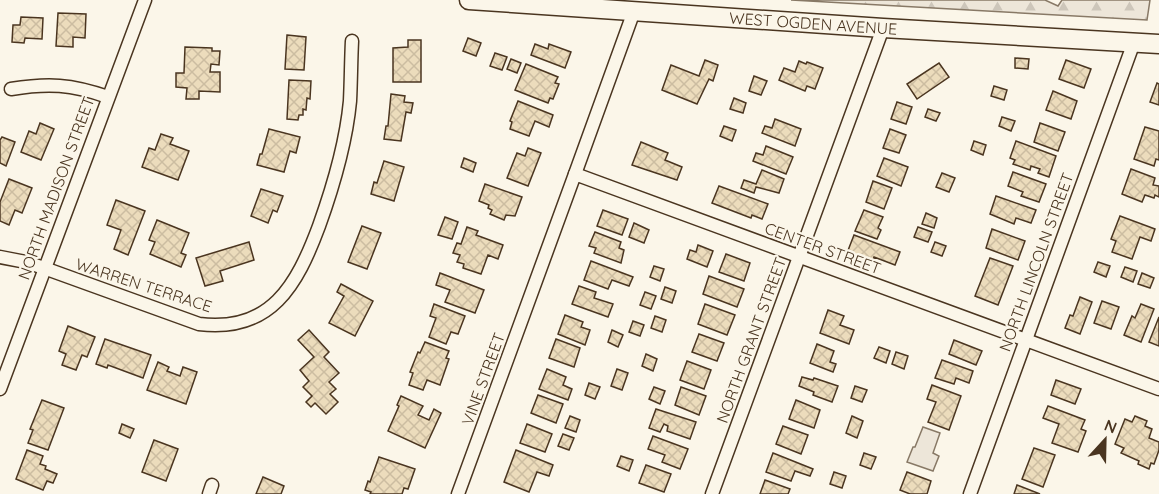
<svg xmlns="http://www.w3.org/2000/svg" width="1159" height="494" font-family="Quicksand,sans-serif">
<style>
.green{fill:#ede6d9;stroke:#887966;stroke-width:1.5}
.forest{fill:url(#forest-firs);stroke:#887966;stroke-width:1.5}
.building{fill:url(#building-cross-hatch);stroke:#4a3520;stroke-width:1.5}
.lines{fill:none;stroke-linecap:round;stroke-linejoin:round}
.minor-casing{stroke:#4a3520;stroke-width:15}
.primary-casing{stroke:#4a3520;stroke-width:21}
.minor{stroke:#fbf6e9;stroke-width:12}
.primary{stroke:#fbf6e9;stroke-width:18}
.labels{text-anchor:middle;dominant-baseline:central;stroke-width:4.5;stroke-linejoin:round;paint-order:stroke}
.street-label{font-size:16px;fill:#4a3520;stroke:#fbf6e9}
</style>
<defs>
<pattern id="forest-firs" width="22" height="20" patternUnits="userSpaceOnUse" patternTransform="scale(1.5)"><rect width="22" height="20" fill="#ede6d9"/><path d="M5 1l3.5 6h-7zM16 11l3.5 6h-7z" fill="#cdc6ba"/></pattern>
<pattern id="building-cross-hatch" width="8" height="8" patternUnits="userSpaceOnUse" patternTransform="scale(1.5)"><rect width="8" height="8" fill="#ecdcbc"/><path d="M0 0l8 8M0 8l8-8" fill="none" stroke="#ccbda1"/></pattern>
</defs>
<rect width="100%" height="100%" fill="#fbf6e9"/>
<polygon class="green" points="923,427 940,433 933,453 939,456 933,471 907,462 913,447 915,447"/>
<polygon class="forest" points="791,0 1045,0 1058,6 1062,0 1150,0 1147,20"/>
<g class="building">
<polygon points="58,13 86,14 85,38 73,37 73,47 56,46"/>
<polygon points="21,17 43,18 42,39 25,38 24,43 12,42 13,25 20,25"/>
<polygon points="287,35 306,37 304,70 285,69"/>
<polygon points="468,38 481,43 476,56 463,51"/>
<polygon points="408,40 421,40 421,82 393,82 393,48 408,47"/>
<polygon points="535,44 548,49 549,44 571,52 565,68 531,55"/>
<polygon points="185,47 212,48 212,51 220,51 219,65 211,64 210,72 220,72 220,92 199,91 199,99 186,99 187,88 176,87 176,73 184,73"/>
<polygon points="495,53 507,57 502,70 490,66"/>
<polygon points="1015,58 1029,59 1028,69 1015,68"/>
<polygon points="511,59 521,63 517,73 507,69"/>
<polygon points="705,60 718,65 713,81 709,79 697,104 662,90 671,65 699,76"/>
<polygon points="1066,60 1091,69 1084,88 1059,79"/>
<polygon points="799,61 806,64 807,62 823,68 815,89 807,86 805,91 779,80 784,68 795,72"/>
<polygon points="939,63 949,77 917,99 907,84"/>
<polygon points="526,64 558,77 555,83 559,84 553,99 550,98 548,103 515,90"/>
<polygon points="754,76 767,81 761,95 749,91"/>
<polygon points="289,80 311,81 310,99 307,98 306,110 303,109 303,115 299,115 298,120 287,119"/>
<polygon points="1157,83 1159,84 1159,105 1150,102"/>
<polygon points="994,86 1007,90 1004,100 991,96"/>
<polygon points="1053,91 1077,101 1071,119 1046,110"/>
<polygon points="391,94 405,96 404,102 413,103 411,113 406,112 401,141 384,139 386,126 388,126"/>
<polygon points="734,98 746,103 743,113 730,109"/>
<polygon points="518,101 553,115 549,127 535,121 529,136 510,129 512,122 510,121"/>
<polygon points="897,102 912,107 906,124 891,119"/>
<polygon points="928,109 940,113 936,121 925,117"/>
<polygon points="1002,117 1015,121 1011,131 999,126"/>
<polygon points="775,119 801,129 795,146 762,133 765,126 772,128"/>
<polygon points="40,123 54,129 41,160 21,152 29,131 36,134"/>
<polygon points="1040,123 1065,132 1058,151 1034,142"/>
<polygon points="724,126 736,130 732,141 720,136"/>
<polygon points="1145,127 1159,131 1159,160 1156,159 1154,166 1134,159"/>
<polygon points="269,129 300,137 296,153 290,151 284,172 257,165 260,154 262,154"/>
<polygon points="890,129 906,135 899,153 883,148"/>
<polygon points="161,134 173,138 170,144 189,151 178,180 142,167 149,148 155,150"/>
<polygon points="2,137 15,142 6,166 0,163 0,140"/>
<polygon points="974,141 986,145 983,155 971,150"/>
<polygon points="1016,141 1056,156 1049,177 1038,173 1040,169 1031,166 1030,170 1013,164 1015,160 1010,158"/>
<polygon points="641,142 668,153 665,160 682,167 677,180 632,165"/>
<polygon points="766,146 793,157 786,174 753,161 756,153 763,155"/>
<polygon points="528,148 541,153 528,186 507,178 517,153 525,156"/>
<polygon points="464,158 476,163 473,172 461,167"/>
<polygon points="884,158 908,167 901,186 877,176"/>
<polygon points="384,161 404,167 394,201 371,194 374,182 377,183"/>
<polygon points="1131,169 1155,178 1153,185 1159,186 1159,197 1155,195 1154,198 1145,195 1142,202 1122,194"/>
<polygon points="762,170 784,179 779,193 756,187 754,193 741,188 744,180 756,184"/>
<polygon points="1013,172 1046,184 1039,202 1021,196 1023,192 1008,186"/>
<polygon points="942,173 955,178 949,192 936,187"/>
<polygon points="9,179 32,188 22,213 15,210 9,225 0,221 0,202"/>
<polygon points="873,181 892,188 884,209 866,202"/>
<polygon points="485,184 522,197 515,216 506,215 504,220 490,214 492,210 488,208 489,205 479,201"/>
<polygon points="719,186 768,204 762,219 752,215 751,218 712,203"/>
<polygon points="261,189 283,196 277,212 273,210 268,223 251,216"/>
<polygon points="996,196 1036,210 1031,223 1016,218 1014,224 990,214"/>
<polygon points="116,200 145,211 128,255 114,249 121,230 107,225"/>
<polygon points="603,210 628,219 622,235 597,226"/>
<polygon points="864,210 883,217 878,228 881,230 877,239 855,231"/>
<polygon points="926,213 937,218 934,228 922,224"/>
<polygon points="1120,216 1155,229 1151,241 1140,237 1132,259 1112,252 1116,241 1111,239"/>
<polygon points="445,217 458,222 452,239 438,235"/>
<polygon points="157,220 189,233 181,253 186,255 181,267 150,254 155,242 149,240"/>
<polygon points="634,223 649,230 644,243 629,237"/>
<polygon points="362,226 381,233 367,269 348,262"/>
<polygon points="467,227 478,231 476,235 503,245 498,259 488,255 481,274 463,268 464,264 457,262 460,255 453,253 457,243 461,244"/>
<polygon points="918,227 932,232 928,242 914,237"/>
<polygon points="992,229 1025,241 1018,260 986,248"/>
<polygon points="595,232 621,242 619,248 624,250 621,263 594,253 596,248 589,246"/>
<polygon points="854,235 900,252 895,265 874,257 872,262 847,253"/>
<polygon points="249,242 254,260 220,271 223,281 205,286 196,258"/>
<polygon points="935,242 946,246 942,256 931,252"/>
<polygon points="698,245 713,251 707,267 687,259 690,250 696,252"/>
<polygon points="726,254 750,263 744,281 719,272"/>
<polygon points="990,258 1013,266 998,305 975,296"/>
<polygon points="591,261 633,277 629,286 612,280 608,289 584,280"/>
<polygon points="1098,262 1110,266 1106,277 1094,272"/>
<polygon points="654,266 664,269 660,281 650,277"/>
<polygon points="1125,267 1137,271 1133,282 1121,277"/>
<polygon points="440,273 484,290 475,313 445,302 450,290 436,285"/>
<polygon points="1142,273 1154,278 1150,288 1138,284"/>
<polygon points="709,276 744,289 737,307 703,294"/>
<polygon points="341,284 373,301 355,336 329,323 344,296 337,292"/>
<polygon points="579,286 596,292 594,298 613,304 608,317 572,304"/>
<polygon points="665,287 676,291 672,303 661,299"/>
<polygon points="645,292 656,296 651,309 640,305"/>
<polygon points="1080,297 1092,302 1080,334 1065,328 1070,315 1073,316"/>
<polygon points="1102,301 1119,307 1111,329 1094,323"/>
<polygon points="434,304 465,316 458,334 451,332 446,344 429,337 436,318 430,316"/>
<polygon points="705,304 735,315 727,335 698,324"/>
<polygon points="1141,304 1154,309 1141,342 1124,335 1132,316 1135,318"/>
<polygon points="828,310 844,316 840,325 854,330 849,344 820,333"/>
<polygon points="565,315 583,322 581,327 590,330 585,345 558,334"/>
<polygon points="655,316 666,320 662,332 651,328"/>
<polygon points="1159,317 1159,346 1149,342"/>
<polygon points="633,321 644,325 640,336 629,332"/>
<polygon points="68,326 95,337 87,357 82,355 76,370 62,365 66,354 59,351"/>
<polygon points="309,330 329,352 324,357 339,373 329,382 336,389 330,394 338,402 326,414 315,403 311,407 306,402 312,396 303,387 309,381 300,370 314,357 298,340"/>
<polygon points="612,330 623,335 618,347 608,342"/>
<polygon points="699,334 724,343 717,361 692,352"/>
<polygon points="105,339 151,355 143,378 108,365 107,368 96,364"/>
<polygon points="556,339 580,348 574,367 549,358"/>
<polygon points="954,340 982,351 976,365 949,354"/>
<polygon points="425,342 449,351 446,358 449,359 440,385 427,380 423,390 409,385 413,373 410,372 418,352 420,353"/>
<polygon points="817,344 834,351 830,362 836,364 833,372 810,363"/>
<polygon points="879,347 890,351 886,363 874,358"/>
<polygon points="896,352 908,356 904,369 892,364"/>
<polygon points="646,354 657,359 653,371 642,366"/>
<polygon points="942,360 973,371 969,383 956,378 954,384 935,378"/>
<polygon points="687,361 711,370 704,389 680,380"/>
<polygon points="158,362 169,367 167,371 180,376 183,367 197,372 186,404 147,390"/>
<polygon points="547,369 566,377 563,385 572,389 568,400 539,389"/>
<polygon points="617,369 628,373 622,390 611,386"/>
<polygon points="802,377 813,380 814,378 838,386 832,402 813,395 814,392 799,386"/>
<polygon points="1056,380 1081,389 1075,404 1051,395"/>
<polygon points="589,383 600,387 595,399 585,395"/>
<polygon points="932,385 961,396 949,430 928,422 936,402 927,399"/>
<polygon points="855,386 867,390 862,402 851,398"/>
<polygon points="654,387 665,391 660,404 649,399"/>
<polygon points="681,387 706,396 699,415 675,405"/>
<polygon points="538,395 563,404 556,423 531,413"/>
<polygon points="401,396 423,406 418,415 429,420 434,409 441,413 425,448 388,431 399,406 397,405"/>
<polygon points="42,400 64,408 48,450 28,443 33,430 30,429"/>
<polygon points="796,400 820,410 814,428 789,419"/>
<polygon points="1048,406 1085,420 1081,429 1086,431 1078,452 1052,443 1059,424 1043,418"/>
<polygon points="656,409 696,422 690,439 667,431 668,426 664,424 660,432 649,428"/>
<polygon points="570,416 580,420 576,432 565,428"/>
<polygon points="852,416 863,421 857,438 846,433"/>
<polygon points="1135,416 1147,421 1145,426 1152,429 1149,438 1159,442 1159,450 1154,464 1151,463 1149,469 1138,464 1139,461 1121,453 1124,448 1115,444 1125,419 1132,422"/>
<polygon points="122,424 134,429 130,438 119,433"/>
<polygon points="527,424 552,434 545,452 520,443"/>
<polygon points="783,426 808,435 801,454 776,444"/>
<polygon points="563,434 574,438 569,450 558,446"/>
<polygon points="653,436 688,449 680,469 662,462 665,455 648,449"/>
<polygon points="154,440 178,449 166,481 142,472"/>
<polygon points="1034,448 1055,455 1043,487 1022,479"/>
<polygon points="27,450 43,456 40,464 46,466 45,469 57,474 53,483 47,481 43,490 16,479"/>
<polygon points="516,450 553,465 549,476 537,472 529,492 504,482"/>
<polygon points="773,453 813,469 810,476 795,471 791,481 766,472"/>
<polygon points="864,453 876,457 871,469 860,465"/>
<polygon points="621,456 633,460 629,471 617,466"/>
<polygon points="379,457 415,469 408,489 404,488 402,494 370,494 371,492 365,490 368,481 370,482"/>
<polygon points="646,465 671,474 664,492 639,483"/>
<polygon points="834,472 846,476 842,488 830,484"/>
<polygon points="907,472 931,481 927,494 910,494 900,490"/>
<polygon points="263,477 284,486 281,494 256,494"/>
<polygon points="765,480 790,489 788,494 760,494"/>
<polygon points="1017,485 1040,494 1014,494"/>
</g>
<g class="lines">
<defs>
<g id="minor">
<path d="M11,89C48,83 71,84 108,97"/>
<polyline points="575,174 634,11"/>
<path d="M0,257L26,262L44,268L199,324C271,333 297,285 319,226C333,187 346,144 350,101C351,81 351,61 352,41"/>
<polyline points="0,389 145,0"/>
<polyline points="209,494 212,485"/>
<polyline points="458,494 575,174 1159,389"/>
<polyline points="712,494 883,28"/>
<polyline points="970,494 1134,42"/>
</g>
<g id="primary">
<path id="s1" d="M469,0L883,28L1159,44"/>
</g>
</defs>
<use href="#minor" class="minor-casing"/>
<use href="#primary" class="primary-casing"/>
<use href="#minor" class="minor"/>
<use href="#primary" class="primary"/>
</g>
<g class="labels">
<g class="street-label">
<text stroke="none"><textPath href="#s1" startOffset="345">WEST OGDEN AVENUE</textPath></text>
<text transform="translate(56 188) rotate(-70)">NORTH MADISON STREET</text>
<text transform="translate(823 248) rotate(20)">CENTER STREET</text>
<text transform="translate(1036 262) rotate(-70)">NORTH LINCOLN STREET</text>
<text transform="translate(144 285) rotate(18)">WARREN TERRACE</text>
<text transform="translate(751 340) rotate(-70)">NORTH GRANT STREET</text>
<text transform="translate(483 379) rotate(-70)">VINE STREET</text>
</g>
</g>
<g transform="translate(1105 440) rotate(22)" stroke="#fbf6e9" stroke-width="4.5" paint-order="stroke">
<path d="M0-4.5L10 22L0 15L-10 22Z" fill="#4a3520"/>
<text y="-9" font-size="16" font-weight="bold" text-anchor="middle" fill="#4a3520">N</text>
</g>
</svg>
